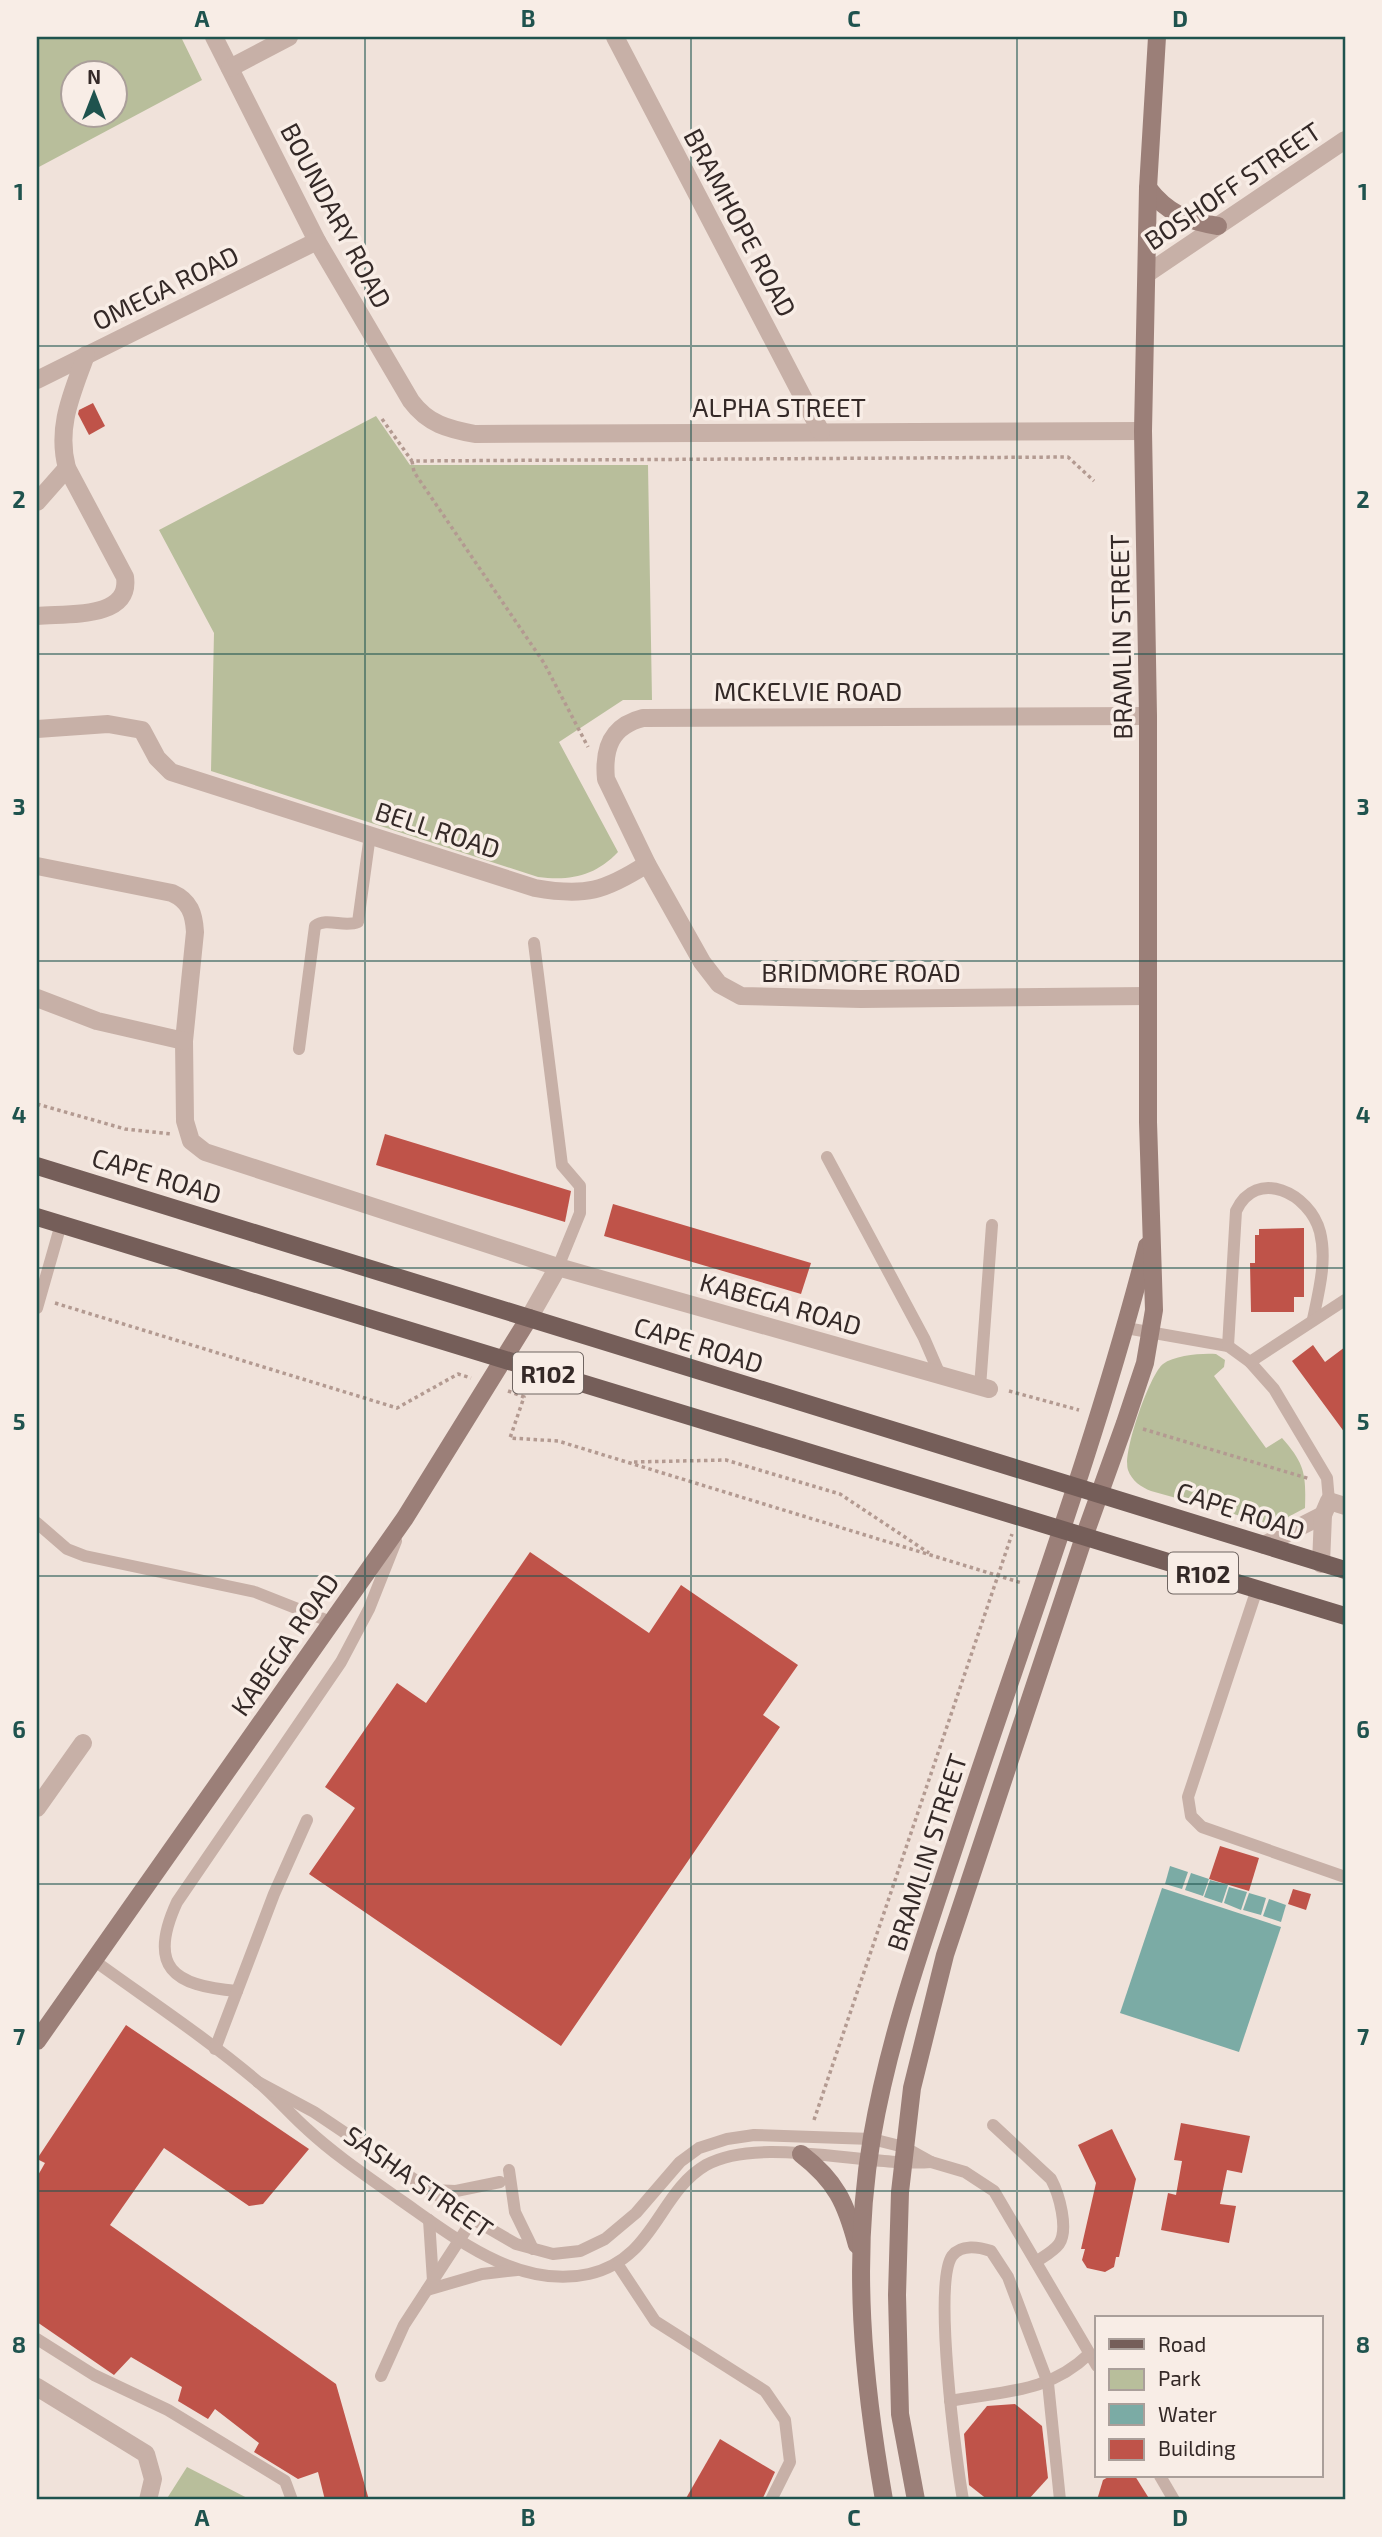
<svg xmlns="http://www.w3.org/2000/svg" width="1382" height="2537" font-family="'Exo 2',sans-serif">
<style>
.green{fill:#b8be9b;fill-rule:evenodd}
.water{fill:#7baba5}
.building{fill:#bf5349}
.lines{fill:none;stroke-linecap:round;stroke-linejoin:round}
.path{stroke:#b39a91;stroke-width:3.5;stroke-dasharray:3.5 3.5;stroke-linecap:butt}
.lane{stroke:#c7b0a7;stroke-width:12}
.street{stroke:#c7b0a7;stroke-width:18}
.secondary{stroke:#9b7f78;stroke-width:18}
.primary{stroke:#755e59;stroke-width:18}
.grid{fill:none;stroke:#1f534e;stroke-width:2;stroke-opacity:0.55}
.labels{text-anchor:middle;dominant-baseline:central;stroke-width:7;stroke-linejoin:round;paint-order:stroke}
.shield{fill:#f8ede6;stroke:#6f6460;stroke-width:2}
.shield-label{font-size:24px;font-weight:bold;fill:#342927}
.street-label{font-size:26px;fill:#342927;stroke:#f8ede6}
.neatline{fill:none;stroke:#1f534e;stroke-width:2.5}
.grid-label{font-size:23px;text-anchor:middle;font-weight:bold;fill:#1f534e}
</style>
<rect width="100%" height="100%" fill="#f0e2da"/>
<g class="green">
<path d="M37,37H181L202,80L37,168ZM74,74H116V116H74Z"/>
<path d="M376,416L410,465H648L652,700H623L559,742L618,852C595,876 571,881 538,877L211,771L214,633L159,530Z"/>
<path d="M1216,1354L1225,1360L1224,1367L1214,1376L1266,1448L1282,1438C1305,1464 1306,1474 1305,1508L1273,1525L1151,1491C1141,1487 1132,1481 1128,1470C1122,1453 1150,1374 1163,1364C1175,1355 1202,1353 1216,1354Z"/>
<polygon points="187,2467 251,2500 166,2500"/>
</g>
<g class="water">
<polygon points="1170,1866 1188,1872 1182,1889 1165,1884"/>
<polygon points="1191,1873 1209,1879 1203,1896 1185,1890"/>
<polygon points="1210,1880 1228,1885 1222,1903 1204,1897"/>
<polygon points="1229,1887 1247,1892 1241,1910 1224,1903"/>
<polygon points="1162,1888 1281,1927 1239,2052 1120,2013"/>
<polygon points="1249,1893 1266,1898 1261,1915 1243,1910"/>
<polygon points="1269,1899 1286,1905 1281,1922 1263,1916"/>
</g>
<g class="building">
<polygon points="93,403 105,426 89,435 78,414 79,410"/>
<polygon points="385,1134 571,1191 565,1222 376,1165"/>
<polygon points="613,1204 811,1263 801,1294 604,1236"/>
<polygon points="1304,1228 1304,1297 1294,1297 1294,1312 1251,1312 1250,1263 1255,1263 1255,1235 1259,1235 1259,1229"/>
<polygon points="1313,1345 1325,1362 1345,1347 1345,1433 1292,1361"/>
<polygon points="530,1552 649,1633 681,1585 798,1665 763,1715 780,1727 561,2046 309,1874 355,1808 325,1787 397,1683 426,1703"/>
<polygon points="1220,1846 1259,1858 1249,1891 1209,1879"/>
<polygon points="1293,1889 1311,1894 1306,1910 1288,1904"/>
<polygon points="126,2025 309,2149 263,2204 249,2206 164,2148 110,2225 336,2384 369,2500 325,2500 318,2472 298,2479 254,2452 259,2443 215,2409 208,2419 178,2401 182,2387 131,2357 114,2375 37,2322 37,2177 45,2163 37,2159"/>
<polygon points="1181,2123 1250,2136 1242,2173 1227,2170 1220,2204 1236,2206 1229,2243 1161,2230 1168,2193 1176,2195 1182,2161 1174,2160"/>
<polygon points="1112,2129 1136,2179 1119,2257 1116,2257 1114,2267 1105,2272 1087,2268 1082,2260 1085,2249 1081,2249 1096,2183 1078,2145"/>
<polygon points="1015,2404 1042,2426 1048,2478 1028,2500 988,2500 969,2485 964,2434 987,2406"/>
<polygon points="720,2439 775,2472 762,2500 685,2500"/>
<polygon points="1110,2476 1135,2476 1150,2500 1097,2500 1103,2480"/>
</g>
<g class="lines">
<g class="path">
<polyline points="382,419 412,461 1068,457 1094,481"/>
<polyline points="412,461 414,472 544,663 588,747"/>
<polyline points="37,1104 125,1129 171,1134"/>
<polyline points="55,1303 397,1408 458,1374 471,1378"/>
<polyline points="508,1391 524,1397 510,1438 558,1441 1022,1583"/>
<polyline points="1009,1391 1079,1410"/>
<polyline points="1143,1429 1310,1479"/>
<polyline points="634,1462 726,1460 840,1494 929,1553"/>
<polyline points="814,2120 1012,1534"/>
</g>
<g class="lane">
<polyline points="534,943 562,1165 580,1186 580,1213 558,1267"/>
<path d="M299,1049L315,926C327,917 344,928 358,922L370,835"/>
<polyline points="827,1157 924,1338 940,1375"/>
<polyline points="37,1308 61,1224"/>
<polyline points="1126,1328 1228,1346 1250,1362 1274,1389 1327,1478 1329,1501"/>
<path d="M1228,1346L1236,1211C1256,1167 1310,1193 1320,1232C1327,1260 1319,1291 1313,1319"/>
<polyline points="1250,1362 1345,1300"/>
<polyline points="980,1387 992,1225"/>
<polyline points="37,1523 67,1549 85,1556 255,1592 331,1622"/>
<polyline points="1257,1589 1188,1797 1191,1816 1202,1827 1345,1877"/>
<path d="M92,1959C147,1999 205,2037 257,2081C275,2096 290,2114 307,2129C335,2155 368,2177 399,2199C454,2237 518,2290 589,2274C655,2259 658,2193 706,2165C760,2135 867,2167 931,2162"/>
<path d="M237,1991C173,1986 147,1967 177,1902L341,1662L369,1609L396,1541"/>
<polyline points="215,2049 274,1894 307,1820"/>
<polyline points="258,2082 314,2112 473,2219 516,2244 553,2254 580,2251 605,2239 636,2213 680,2162 699,2148 727,2139 754,2135 872,2139 904,2147 931,2162 965,2172 994,2191 1097,2366"/>
<path d="M993,2125L1051,2179C1059,2194 1069,2229 1059,2244C1054,2251 1043,2257 1036,2262"/>
<polyline points="509,2170 515,2212 533,2249"/>
<polyline points="430,2190 456,2191 500,2182"/>
<polyline points="429,2220 433,2281"/>
<polyline points="618,2265 655,2321 765,2391 785,2420 790,2462 771,2500"/>
<polyline points="427,2290 482,2274 517,2270"/>
<polyline points="37,2339 94,2375 168,2410 285,2481 292,2500"/>
<polyline points="381,2376 404,2325 473,2219"/>
<path d="M950,2401C1003,2391 1049,2393 1089,2354"/>
<polyline points="1160,2476 1174,2500"/>
<path d="M963,2500C956,2461 933,2284 952,2256C961,2244 979,2247 991,2251L1008,2277L1048,2383L1060,2500"/>
</g>
<g class="street">
<path d="M214,37L317,241L411,401C428,424 448,429 475,434L1143,431"/>
<polyline points="615,37 821,432"/>
<polyline points="230,68 289,37"/>
<polyline points="1148,273 1345,140"/>
<polyline points="37,380 317,241"/>
<polyline points="37,502 67,468"/>
<path d="M37,616C66,613 131,620 125,577L67,468C56,427 72,394 86,355"/>
<path d="M37,729L108,724L142,730L157,758L171,772L535,888C585,897 605,891 647,864"/>
<path d="M37,866L172,893C190,901 194,914 195,932L184,1041L185,1121L191,1141L205,1152L558,1267L989,1389"/>
<path d="M1147,996L861,999L741,996L719,984L702,962L647,864L606,779C603,748 611,726 643,718L1148,716"/>
<polyline points="37,998 97,1021 184,1041"/>
<polyline points="529,1318 558,1267"/>
<polyline points="1264,1545 1323,1515"/>
<polyline points="1321,1564 1323,1515 1329,1501 1345,1506"/>
<polyline points="37,1808 83,1743"/>
<polyline points="37,2387 146,2454 153,2479 148,2500"/>
</g>
<g class="secondary">
<path d="M1148,188C1167,213 1187,221 1218,226"/>
<polyline points="37,2041 405,1518 529,1318"/>
<path d="M801,2154C836,2181 846,2203 857,2245"/>
<path d="M884,2500C863,2380 851,2259 872,2137C890,2032 927,1931 960,1830C1024,1636 1096,1444 1147,1246"/>
<polyline points="916,2500 900,2414 897,2295 900,2192 912,2088 945,1955 1084,1537 1125,1423 1145,1363 1154,1310 1148,1122 1148,716 1143,431 1148,188 1157,37"/>
</g>
<g class="primary">
<polyline points="37,1166 1345,1570"/>
<polyline points="37,1217 1345,1616"/>
</g>
</g>
<path class="grid" d="M365,37V2500M691,37V2500M1017,37V2500M37,346H1345M37,654H1345M37,961H1345M37,1268H1345M37,1576H1345M37,1884H1345M37,2191H1345"/>
<g class="labels">
<g class="shield">
<rect x="513" y="1352.5" width="70" height="41" rx="5"/>
<rect x="1168" y="1552.5" width="70" height="41" rx="5"/>
</g>
<g class="shield-label">
<text x="548" y="1373">R102</text>
<text x="1203" y="1573">R102</text>
</g>
<g class="street-label">
<text transform="translate(1232 185) rotate(-34)">BOSHOFF STREET</text>
<text transform="translate(337 215) rotate(62)">BOUNDARY ROAD</text>
<text transform="translate(741 222) rotate(62)">BRAMHOPE ROAD</text>
<text transform="translate(165 287) rotate(-26)">OMEGA ROAD</text>
<text x="779" y="406">ALPHA STREET</text>
<text transform="translate(1120 637) rotate(-91)">BRAMLIN STREET</text>
<text x="808" y="690">MCKELVIE ROAD</text>
<text transform="translate(438 829) rotate(18)">BELL ROAD</text>
<text x="861" y="971">BRIDMORE ROAD</text>
<text transform="translate(157 1175) rotate(17)">CAPE ROAD</text>
<text transform="translate(781 1303) rotate(16)">KABEGA ROAD</text>
<text transform="translate(699 1344) rotate(17)">CAPE ROAD</text>
<text transform="translate(1241 1510) rotate(18)">CAPE ROAD</text>
<text transform="translate(284 1644) rotate(-55)">KABEGA ROAD</text>
<text transform="translate(926 1852) rotate(-72)">BRAMLIN STREET</text>
<text transform="translate(419 2181) rotate(35)">SASHA STREET</text>
</g>
</g>
<rect width="1382" height="2537" fill="none" stroke="#f8ede6" stroke-width="77"/>
<rect x="1095" y="2316" width="228" height="161" fill="#f8ede6" stroke="#aa9f9a" stroke-width="2"/>
<rect x="1109" y="2339" width="35" height="10" fill="#755e59" stroke="#aa9f9a" stroke-width="2"/>
<text x="1158" y="2352" font-size="21" fill="#342927">Road</text>
<rect x="1109" y="2369" width="35" height="21" fill="#b8be9b" stroke="#aa9f9a" stroke-width="2"/>
<text x="1158" y="2386" font-size="21" fill="#342927">Park</text>
<rect x="1109" y="2404" width="35" height="21" fill="#7baba5" stroke="#aa9f9a" stroke-width="2"/>
<text x="1158" y="2422" font-size="21" fill="#342927">Water</text>
<rect x="1109" y="2439" width="35" height="21" fill="#bf5349" stroke="#aa9f9a" stroke-width="2"/>
<text x="1158" y="2456" font-size="21" fill="#342927">Building</text>
<g transform="translate(94 94)"><circle r="33" fill="#f8ede6" stroke="#aa9f9a" stroke-width="2"/>
<path d="M0-5L12 26L0 18L-12 26Z" fill="#1f534e"/>
<text y="-10" font-size="19" font-weight="bold" text-anchor="middle" fill="#342927">N</text>
</g>
<rect x="38" y="38" width="1306" height="2460" class="neatline"/>
<g class="grid-label">
<text x="202" y="27">A</text>
<text x="528" y="27">B</text>
<text x="854" y="27">C</text>
<text x="1180" y="27">D</text>
<text x="19" y="200">1</text>
<text x="1363" y="200">1</text>
<text x="19" y="508">2</text>
<text x="1363" y="508">2</text>
<text x="19" y="815">3</text>
<text x="1363" y="815">3</text>
<text x="19" y="1123">4</text>
<text x="1363" y="1123">4</text>
<text x="19" y="1430">5</text>
<text x="1363" y="1430">5</text>
<text x="19" y="1738">6</text>
<text x="1363" y="1738">6</text>
<text x="19" y="2045">7</text>
<text x="1363" y="2045">7</text>
<text x="19" y="2353">8</text>
<text x="1363" y="2353">8</text>
<text x="202" y="2526">A</text>
<text x="528" y="2526">B</text>
<text x="854" y="2526">C</text>
<text x="1180" y="2526">D</text>
</g>
</svg>
